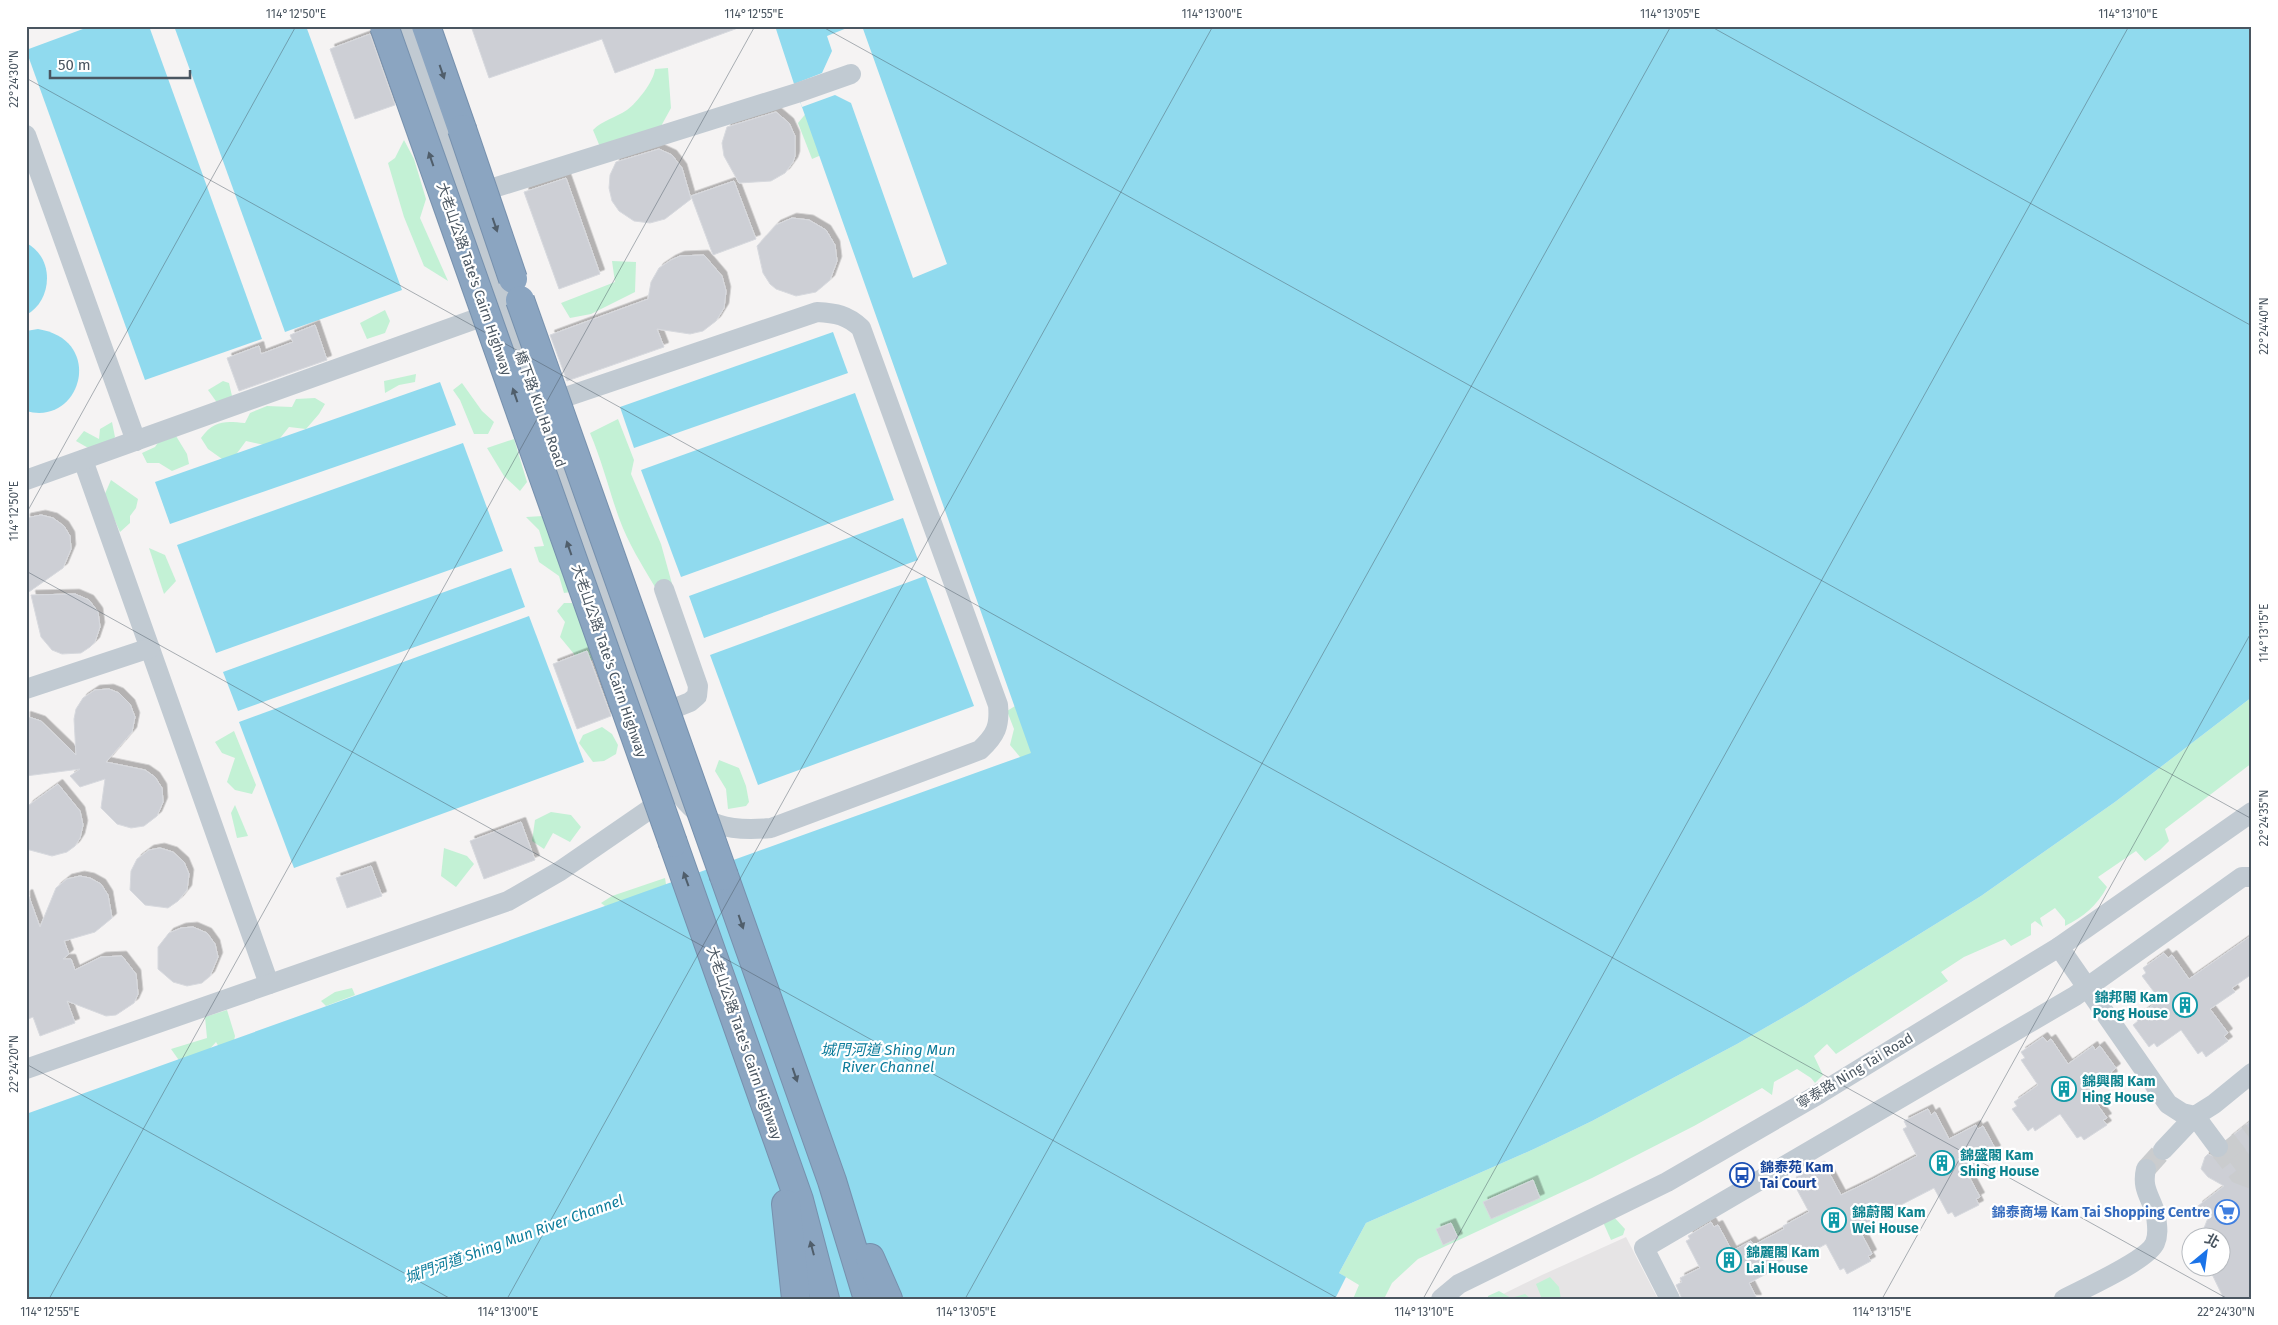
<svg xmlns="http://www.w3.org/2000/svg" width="2278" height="1325" font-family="'Fira Sans','Noto Sans TC',sans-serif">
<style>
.education{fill:#e6e4e5}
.green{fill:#c3f1d5}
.water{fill:#90daee}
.pier{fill:#f5f3f3}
.building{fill:#cdcfd5;stroke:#d7d9de;filter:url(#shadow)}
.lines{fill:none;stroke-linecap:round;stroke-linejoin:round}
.minor-tunnel{stroke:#caccce;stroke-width:20;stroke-dasharray:20 10;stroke-linecap:butt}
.highway-casing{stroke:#7690ad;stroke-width:30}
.minor{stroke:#c1cad2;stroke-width:20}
.highway{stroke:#8ba5c1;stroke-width:28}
.highway-bridge-casing{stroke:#7690ad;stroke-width:30;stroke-linecap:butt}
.highway-bridge{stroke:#8ba5c1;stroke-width:28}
.oneway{fill:#505e6b}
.ticks{fill:none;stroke:#4a5661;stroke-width:1;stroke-opacity:0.45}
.labels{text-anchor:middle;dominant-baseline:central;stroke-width:4.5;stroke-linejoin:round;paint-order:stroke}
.street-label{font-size:14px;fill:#4a5661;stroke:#fff}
.culture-label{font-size:14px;font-weight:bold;fill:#0d838f;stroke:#fff;text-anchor:start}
.transit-label{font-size:14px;font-weight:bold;fill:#164399;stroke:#fff;text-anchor:start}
.shop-label{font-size:14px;font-weight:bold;fill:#366cbe;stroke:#fff;text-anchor:end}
.water-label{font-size:15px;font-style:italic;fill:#0c7c9b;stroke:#fff}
.neatline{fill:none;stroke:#4a5661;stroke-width:2}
.ticks-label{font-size:12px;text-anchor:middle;fill:#4a5661}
</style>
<defs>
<filter id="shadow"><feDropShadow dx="4.5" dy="-4.5" stdDeviation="0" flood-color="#0004"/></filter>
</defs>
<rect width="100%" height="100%" fill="#f5f3f3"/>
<polygon class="education" points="1626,1237 1658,1299 1493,1299 1542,1275"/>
<g class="green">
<path d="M668,68L671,108L654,139L603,154L593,130C603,120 615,118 627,110C637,103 654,81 655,69Z"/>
<polygon points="813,105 826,153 812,159 798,123"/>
<polygon points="404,140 414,159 426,199 420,218 448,281 424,266 404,217 388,163 395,158"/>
<polygon points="612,261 636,262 635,292 591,314 570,318 561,303 615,282"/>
<polygon points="385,310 390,321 385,333 367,339 360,323"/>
<polygon points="416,374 415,382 399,385 385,393 384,381"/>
<polygon points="223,381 229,383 232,396 218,404 208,390"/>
<polygon points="462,383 482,411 494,422 488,434 474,434 460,400 453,390"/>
<path d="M315,398L325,404L319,414L306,429L289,427L273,447L246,441L229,464L208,449L201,438C214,420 225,421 245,423L250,413L267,406L292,407L296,399Z"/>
<path d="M618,419L634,460L631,474L661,544L674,591L655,587C642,565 628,543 619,518C609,490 602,461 590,433Z"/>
<polygon points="112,422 115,437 110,443 90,449 76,441 84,431 99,439 100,429"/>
<polygon points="176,436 187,454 189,464 172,471 159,463 147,463 142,453 155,447 161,438"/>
<polygon points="514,439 527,482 520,491 504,476 487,448"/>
<polygon points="111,480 138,499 136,508 130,516 130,523 120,532 104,496"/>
<polygon points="543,516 571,592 564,593 559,576 539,562 534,547 544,546 539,530 526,517"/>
<polygon points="149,548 165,555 176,581 164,594"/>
<polygon points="564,603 572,603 595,655 594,660 579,660 560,637 565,622 557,611"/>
<path d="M2252,697V763L2165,829L2169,841L2160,850L2145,861L2136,851L2098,877L2107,887C2097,906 2083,917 2065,926V920L2055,908L2040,918L2043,927L2035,921L2031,924V935L2011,946L2005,939L1964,957L1941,972L1948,981L1836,1054L1827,1044L1814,1056L1823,1075L1815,1083L1811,1078L1797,1069L1774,1082L1772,1095L1762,1088L1694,1126L1592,1178L1418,1259L1392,1283L1384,1299H1353L1359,1285L1339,1273L1366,1223L1534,1149L1592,1121L1737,1044L1803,1006L1981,896L2115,802Z"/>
<polygon points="1020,703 1042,763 1020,757 1010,745 1014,729 1007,711"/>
<polygon points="602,727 612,734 618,745 616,754 604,761 593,762 579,743 583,735"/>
<polygon points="234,731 256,785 252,794 235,790 227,782 235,758 222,753 215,742"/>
<polygon points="719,760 739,768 746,786 749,802 746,806 728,809 726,789 715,771"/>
<polygon points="235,805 248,836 237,838 231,813"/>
<polygon points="551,812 571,815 581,827 570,842 553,833 544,849 532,841 535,820"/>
<polygon points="444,848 467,856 474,864 456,887 441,876"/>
<polygon points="665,878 668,897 605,906 601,903 612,896"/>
<polygon points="352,988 355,995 326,1006 321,1001 335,992"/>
<polygon points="227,1010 235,1036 232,1051 223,1054 216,1042 197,1063 183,1066 171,1049 207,1038 205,1017"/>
<polygon points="1613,1216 1625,1229 1623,1235 1611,1240 1603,1222"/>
<polygon points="1550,1277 1559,1287 1561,1299 1542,1299 1536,1284"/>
<polygon points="1499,1291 1511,1298 1525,1294 1531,1299 1488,1299 1488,1296"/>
</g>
<g class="water">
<polygon points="91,26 149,26 262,339 145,380 26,50"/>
<polygon points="174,26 306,26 402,290 285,332"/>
<polygon points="775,26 2252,26 2252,697 2115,802 1981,896 1803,1006 1737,1044 1592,1121 1534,1149 1366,1223 1339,1273 1346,1277 1335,1299 26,1299 26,1114 1031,753 797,93"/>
<path d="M26,243C55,257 53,301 26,315Z"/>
<path d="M38,329C106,340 81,427 26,411V331Z"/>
<polygon points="833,332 848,373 634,448 620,407"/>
<polygon points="440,382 456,425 170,524 155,482"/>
<polygon points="855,393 894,500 681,577 641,470"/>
<polygon points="463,443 503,551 216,653 177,545"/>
<polygon points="903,518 918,560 704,638 689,596"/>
<polygon points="511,568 525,607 238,711 223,672"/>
<polygon points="925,576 974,706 758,785 710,655"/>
<polygon points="529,616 584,762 294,868 239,722"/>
</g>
<polygon class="pier" points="852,26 862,26 947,264 913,278 851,103 835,95 802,107 794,84 822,73 832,51 827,36"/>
<g class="building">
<polygon points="471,26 737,26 738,28 615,73 602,39 489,78"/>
<polygon points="370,34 395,105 355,119 330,49"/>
<polygon points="776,112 789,123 795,136 795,156 793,162 785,173 771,181 739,183 724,156 722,143 727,127"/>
<polygon points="659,149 672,155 682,168 691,199 665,219 650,223 634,221 619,211 612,201 609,188 610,175 616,162"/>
<polygon points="566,178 600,274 559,289 524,192"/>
<polygon points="734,181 756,239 713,255 691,196"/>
<polygon points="792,218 809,220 826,230 835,245 837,261 830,280 816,292 796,296 776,289 770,284 763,273 757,246 776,225"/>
<polygon points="704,255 722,276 726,291 724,308 716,321 703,331 690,334 657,329 664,347 567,381 550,335 648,299 651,282 659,268 671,260 680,256"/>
<polygon points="315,325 327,360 239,391 227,358 259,346 261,354 293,342 290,335"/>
<polygon points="41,515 53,518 64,526 70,536 71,549 63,568 26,594 26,518"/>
<polygon points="75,594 89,600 98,612 100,627 95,642 90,647 81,653 62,654 52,650 41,637 31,595"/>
<polygon points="587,651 611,716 577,729 553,664"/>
<polygon points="109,689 119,693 130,704 135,717 132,732 106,762 145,770 155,777 162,788 163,802 157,816 144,826 131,828 117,824 101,808 105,779 80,787 70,776 80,769 26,776 26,716 41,721 76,755 74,719 76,709 83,698 95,690"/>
<polygon points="58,784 80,811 83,825 80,838 75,846 67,852 52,856 26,849 26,810 29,805"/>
<polygon points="521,822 535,860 484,879 470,841"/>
<polygon points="160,848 173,852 184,862 189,874 187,890 178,901 168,908 145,905 130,890 131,871 137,859 149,850"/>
<polygon points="371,866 382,896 347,908 336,878"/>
<polygon points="80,876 90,878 101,884 108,895 112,918 95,932 64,941 69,954 63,959 71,959 75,970 101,957 122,956 136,974 138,994 134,1003 116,1015 106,1016 67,1001 75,1023 40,1036 33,1017 26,1020 26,895 28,894 40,927 56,888 67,879"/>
<polygon points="193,927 207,933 215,944 218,957 210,976 202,983 187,986 173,982 158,969 158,947 169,933 181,928"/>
<polygon points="2252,935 2252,974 2232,988 2235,992 2210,1009 2228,1033 2224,1036 2228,1041 2206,1057 2202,1051 2198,1054 2181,1030 2157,1047 2154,1043 2149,1047 2133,1025 2138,1021 2135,1018 2160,1000 2142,976 2146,973 2143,968 2164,953 2168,958 2172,955 2189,979"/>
<polygon points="2043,1037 2047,1042 2051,1039 2068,1064 2093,1046 2095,1050 2100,1046 2116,1068 2111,1072 2113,1076 2089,1093 2107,1118 2103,1120 2107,1125 2084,1140 2081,1136 2077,1138 2060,1114 2035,1131 2033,1127 2028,1131 2012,1109 2017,1106 2014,1102 2038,1085 2021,1060 2025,1058 2021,1052"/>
<polygon points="1928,1109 1931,1115 1935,1112 1949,1139 1976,1125 1978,1129 1983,1126 1996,1150 1990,1153 1992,1157 1966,1171 1980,1197 1976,1199 1979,1205 1955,1217 1952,1212 1948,1214 1934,1188 1858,1227 1872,1254 1868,1256 1871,1261 1847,1274 1844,1268 1840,1270 1826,1244 1800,1258 1798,1254 1791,1256 1766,1269 1768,1273 1749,1283 1757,1299 1682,1299 1676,1285 1682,1282 1680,1278 1700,1268 1686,1241 1690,1239 1688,1236 1711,1222 1714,1227 1718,1225 1732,1251 1751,1241 1754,1245 1784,1229 1783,1226 1809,1212 1795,1186 1799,1183 1796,1177 1820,1166 1823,1171 1827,1169 1841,1195 1868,1182 1917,1156 1903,1129 1907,1127 1904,1121"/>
<polygon points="2252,1120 2252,1299 2224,1299 2209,1268 2220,1268 2220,1238 2200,1238 2208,1218 2198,1206 2224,1186 2208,1177 2201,1169 2205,1157 2208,1154 2219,1159 2225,1156 2230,1146 2227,1140"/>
<polygon points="1533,1180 1540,1198 1491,1219 1483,1202"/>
<polygon points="1451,1223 1458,1238 1443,1245 1436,1229"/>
</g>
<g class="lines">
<g class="minor-tunnel">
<polyline points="2218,1147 2239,1174 2252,1179"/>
<polyline points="2224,1154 2252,1132"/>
<polyline points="2146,1169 2163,1150"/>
<polyline points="2235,1169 2252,1156"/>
</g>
<defs>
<g id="highway">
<polyline points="426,26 462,129"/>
<polyline points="673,843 799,1200 825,1299"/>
<polyline points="724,876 832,1181 868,1299"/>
<polyline points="786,1204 796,1299"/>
<polyline points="870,1258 888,1299"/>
</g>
</defs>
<use href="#highway" class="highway-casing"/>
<g class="minor">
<path d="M405,26C497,281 585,536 677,790C702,827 730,832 771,828L980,750C996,735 1000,726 998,705L861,328C847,315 836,313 817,312L539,406"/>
<polyline points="26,135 136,441"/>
<polyline points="471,195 797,93 851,74"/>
<polyline points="83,460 269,984"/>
<polyline points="26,480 498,311"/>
<polyline points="26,689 150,648"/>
<polyline points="655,716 690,702 697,696 698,686 664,589"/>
<polyline points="2059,947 2168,1104 2182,1113 2195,1116 2214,1104 2252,1073"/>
<polyline points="26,1069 508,901 560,871 669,796"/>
<polyline points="2163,1150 2195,1116 2218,1147"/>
<polyline points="1441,1299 1459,1284 1667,1182 1819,1094 2059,947 2252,812"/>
<polyline points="1670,1299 1644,1248 2075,996 2242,877 2252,877"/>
<path d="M2064,1299C2083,1289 2148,1260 2155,1243C2159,1234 2157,1225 2156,1216C2152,1198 2141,1190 2146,1169"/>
</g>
<use href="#highway" class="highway"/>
<defs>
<g id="highway-bridge">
<polyline points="384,26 673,843"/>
<polyline points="462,129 513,279"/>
<polyline points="520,300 724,876"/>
</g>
</defs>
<use href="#highway-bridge" class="highway-bridge-casing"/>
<use href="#highway-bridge" class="highway-bridge"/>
</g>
<defs><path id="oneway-solid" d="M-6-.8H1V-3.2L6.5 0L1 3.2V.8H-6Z" transform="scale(1.25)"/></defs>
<g class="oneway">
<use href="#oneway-solid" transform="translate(442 72) rotate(71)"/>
<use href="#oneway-solid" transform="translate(431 159) rotate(-109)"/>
<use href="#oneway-solid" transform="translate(495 225) rotate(71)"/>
<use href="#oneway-solid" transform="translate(515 395) rotate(-109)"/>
<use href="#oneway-solid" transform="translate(569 548) rotate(-109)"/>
<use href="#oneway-solid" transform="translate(686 879) rotate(-110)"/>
<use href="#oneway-solid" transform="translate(741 922) rotate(71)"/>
<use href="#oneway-solid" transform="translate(795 1075) rotate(71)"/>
<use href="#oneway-solid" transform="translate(812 1248) rotate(-105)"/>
</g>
<path class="ticks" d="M821,26L2252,819M1710,26L2252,326M26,78L2228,1299M26,514L296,26M26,571L1339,1299M26,1064L451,1299M49,1299L755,26M507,1299L1213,26M965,1299L1671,26M1423,1299L2129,26M1882,1299L2252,631"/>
<defs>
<symbol id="building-ring" viewBox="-11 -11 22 22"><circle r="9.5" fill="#fff" stroke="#0f9aa8" stroke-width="1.5"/><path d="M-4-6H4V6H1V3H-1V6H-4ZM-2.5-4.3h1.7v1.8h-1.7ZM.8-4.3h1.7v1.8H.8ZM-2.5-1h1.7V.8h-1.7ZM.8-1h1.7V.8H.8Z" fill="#0f9aa8"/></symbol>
<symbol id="bus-ring" viewBox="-11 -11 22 22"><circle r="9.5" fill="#fff" stroke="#1a4fb4" stroke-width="1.5"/><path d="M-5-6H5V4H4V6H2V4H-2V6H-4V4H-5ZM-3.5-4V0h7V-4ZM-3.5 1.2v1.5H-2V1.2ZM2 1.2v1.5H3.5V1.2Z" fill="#1a4fb4"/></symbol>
<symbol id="supermarket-ring" viewBox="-11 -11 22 22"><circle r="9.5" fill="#fff" stroke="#3f7fe0" stroke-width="1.5"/><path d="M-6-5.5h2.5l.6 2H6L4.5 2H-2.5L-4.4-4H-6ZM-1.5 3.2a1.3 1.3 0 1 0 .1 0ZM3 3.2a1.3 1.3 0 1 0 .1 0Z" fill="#3f7fe0"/></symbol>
</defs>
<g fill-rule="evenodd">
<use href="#building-ring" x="2171" y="991" width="28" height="28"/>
<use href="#building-ring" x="2050" y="1075" width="28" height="28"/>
<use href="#building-ring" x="1928" y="1149" width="28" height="28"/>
<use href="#bus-ring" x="1728" y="1161" width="28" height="28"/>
<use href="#supermarket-ring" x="2213" y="1198" width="28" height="28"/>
<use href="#building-ring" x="1820" y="1206" width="28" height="28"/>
<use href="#building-ring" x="1715" y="1246" width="28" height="28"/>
</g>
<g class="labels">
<g class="street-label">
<text transform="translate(474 279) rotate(71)">大老山公路 Tate's Cairn Highway</text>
<text transform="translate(540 409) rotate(70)">橋下路 Kiu Ha Road</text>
<text transform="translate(609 661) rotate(71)">大老山公路 Tate's Cairn Highway</text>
<text transform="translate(744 1043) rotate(71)">大老山公路 Tate's Cairn Highway</text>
<text transform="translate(1855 1071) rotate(-31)">寧泰路 Ning Tai Road</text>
</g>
<g class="culture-label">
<text x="2168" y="997" text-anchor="end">錦邦閣 Kam<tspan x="2168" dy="16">Pong House</tspan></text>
<text x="2082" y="1081">錦興閣 Kam<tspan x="2082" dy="16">Hing House</tspan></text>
<text x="1960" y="1155">錦盛閣 Kam<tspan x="1960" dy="16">Shing House</tspan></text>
<text x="1852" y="1212">錦蔚閣 Kam<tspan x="1852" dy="16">Wei House</tspan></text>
<text x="1746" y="1252">錦麗閣 Kam<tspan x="1746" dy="16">Lai House</tspan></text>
</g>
<g class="transit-label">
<text x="1760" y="1167">錦泰苑 Kam<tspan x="1760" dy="16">Tai Court</tspan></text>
</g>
<g class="shop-label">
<text x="2210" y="1212">錦泰商場 Kam Tai Shopping Centre</text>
</g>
<g class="water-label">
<text x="888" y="1050">城門河道 Shing Mun<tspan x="888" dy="17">River Channel</tspan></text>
<text transform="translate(514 1239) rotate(-20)">城門河道 Shing Mun River Channel</text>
</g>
</g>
<rect width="2278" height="1325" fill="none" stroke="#ffffff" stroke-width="55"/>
<g transform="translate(2206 1252) rotate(29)"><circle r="24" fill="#ffffff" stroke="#b7bbc0"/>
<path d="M0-4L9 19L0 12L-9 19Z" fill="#1a73e8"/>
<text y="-8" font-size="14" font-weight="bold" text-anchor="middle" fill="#4a5661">北</text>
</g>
<path d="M50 70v8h140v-8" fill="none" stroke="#4a5661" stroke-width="2.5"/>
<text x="58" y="70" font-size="15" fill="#4a5661" stroke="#ffffff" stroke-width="4" paint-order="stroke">50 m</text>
<rect x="28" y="28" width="2222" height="1270" class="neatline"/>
<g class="ticks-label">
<text x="296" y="18">114°12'50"E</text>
<text x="754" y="18">114°12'55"E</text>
<text x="1212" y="18">114°13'00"E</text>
<text x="1670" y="18">114°13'05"E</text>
<text x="2128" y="18">114°13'10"E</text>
<text transform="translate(14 79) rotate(-90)" y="4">22°24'30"N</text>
<text transform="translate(2264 326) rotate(-90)" y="4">22°24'40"N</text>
<text transform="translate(14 511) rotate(-90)" y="4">114°12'50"E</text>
<text transform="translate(2264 633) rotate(-90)" y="4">114°13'15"E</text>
<text transform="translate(2264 818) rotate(-90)" y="4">22°24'35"N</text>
<text transform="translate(14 1064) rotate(-90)" y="4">22°24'20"N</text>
<text x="50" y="1316">114°12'55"E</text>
<text x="508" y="1316">114°13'00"E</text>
<text x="966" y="1316">114°13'05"E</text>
<text x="1424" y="1316">114°13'10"E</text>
<text x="1882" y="1316">114°13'15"E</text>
<text x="2226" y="1316">22°24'30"N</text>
</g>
</svg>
